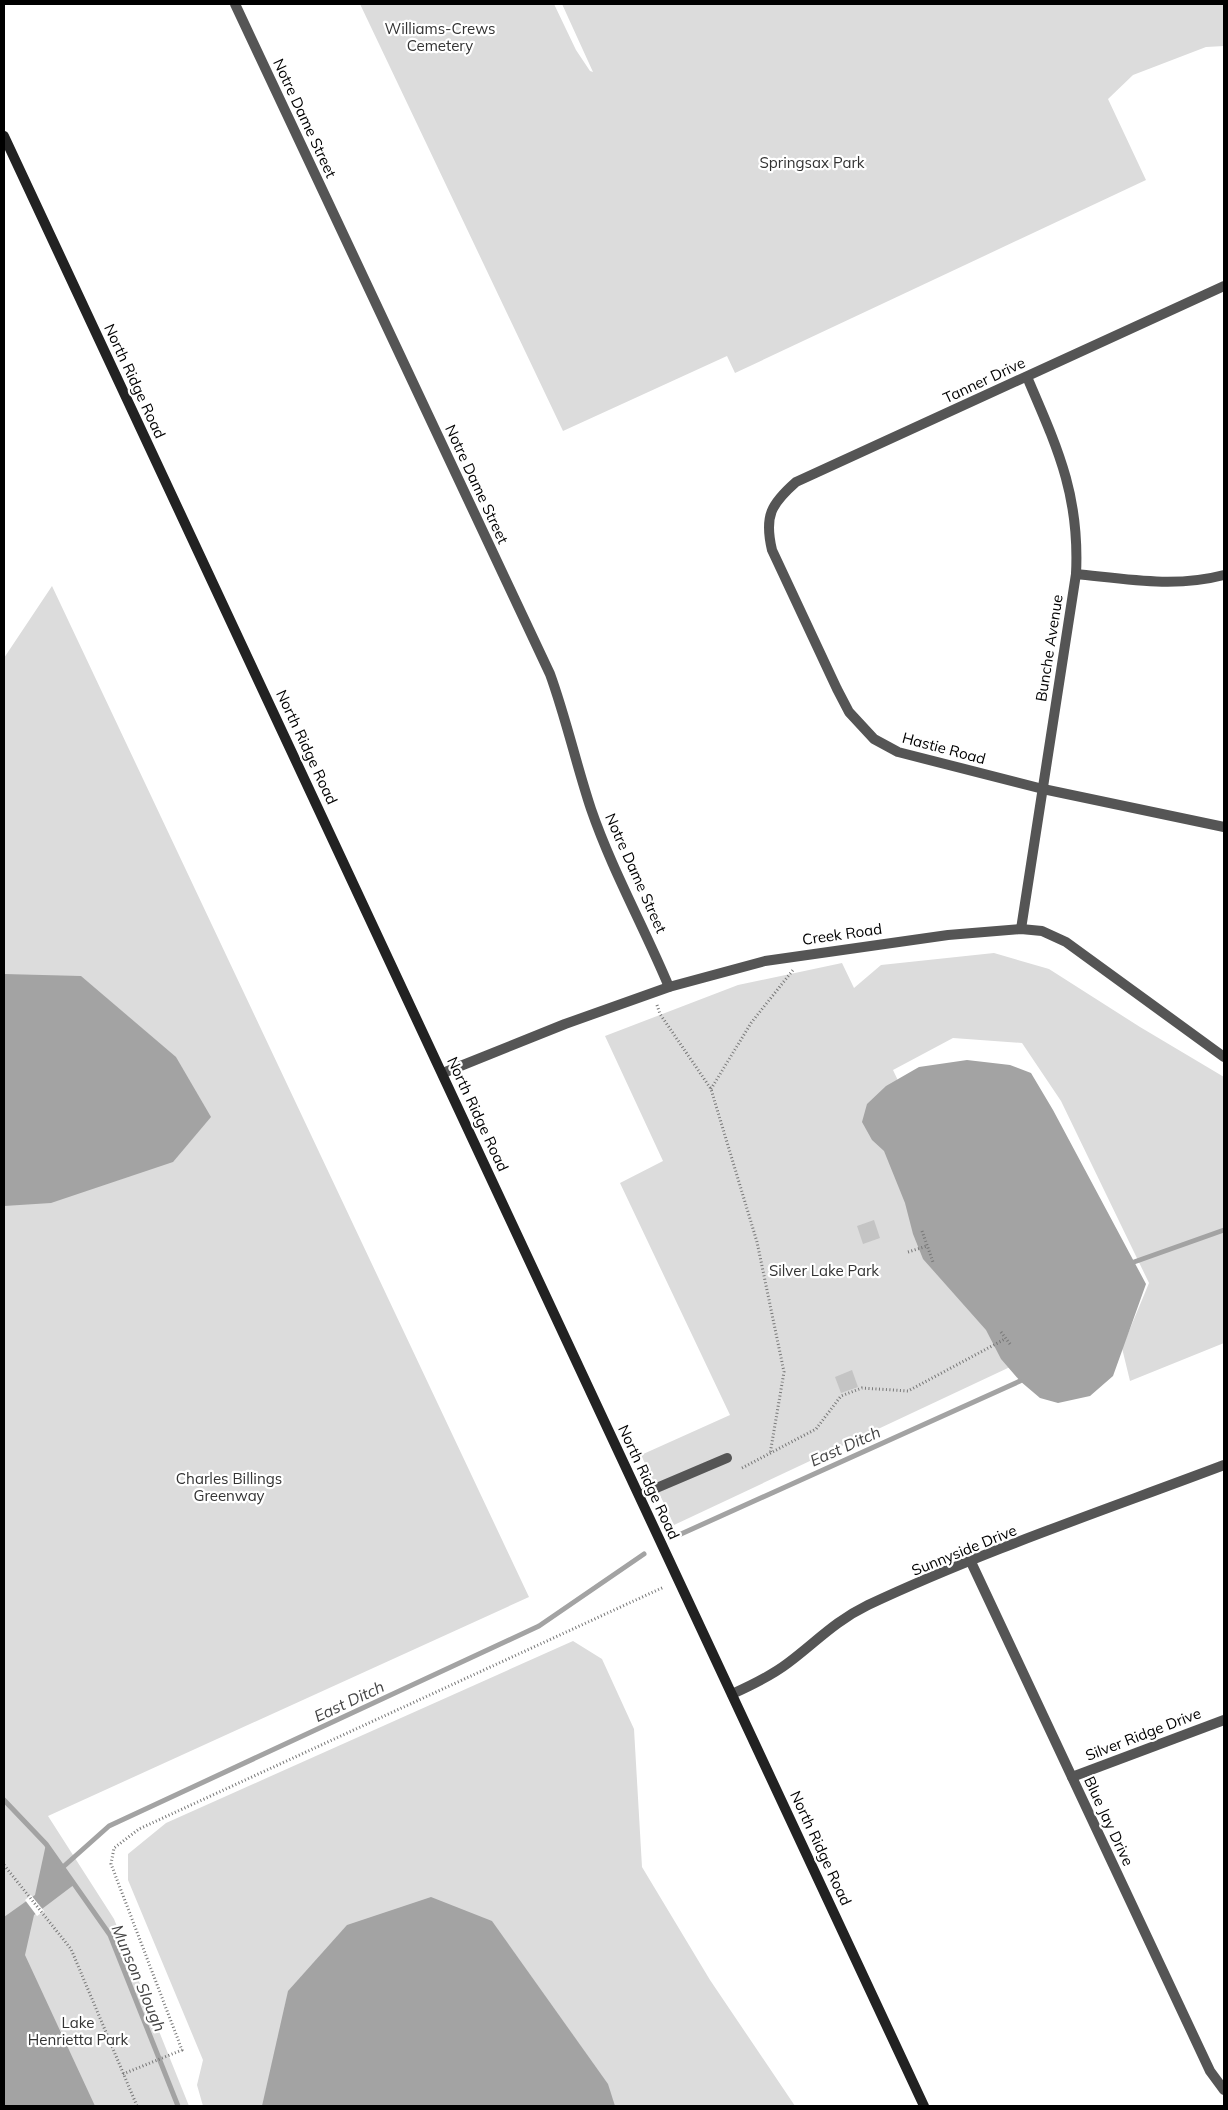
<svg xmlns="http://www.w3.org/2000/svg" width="1228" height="2110" font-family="Mulish,sans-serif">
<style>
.green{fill:#dcdcdc}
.water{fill:#a3a3a3}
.pier{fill:#fff}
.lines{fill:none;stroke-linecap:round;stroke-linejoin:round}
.stream{stroke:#a3a3a3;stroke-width:5}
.building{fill:#c4c4c4}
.path{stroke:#777;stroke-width:3;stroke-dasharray:1 2.5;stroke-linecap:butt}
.lane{stroke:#555;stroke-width:10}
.street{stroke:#555;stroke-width:10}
.secondary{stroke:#222;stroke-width:10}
.labels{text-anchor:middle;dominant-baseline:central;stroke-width:4.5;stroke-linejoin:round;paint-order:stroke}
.park-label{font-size:15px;fill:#333;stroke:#fff}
.street-label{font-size:15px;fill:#000;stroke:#fff}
.water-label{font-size:16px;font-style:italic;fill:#444;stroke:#fff}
</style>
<rect width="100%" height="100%" fill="#fff"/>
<g class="green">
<polygon points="360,4 554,4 576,50 590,71 593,72 562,4 1224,4 1224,46 1206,47 1133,75 1108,99 1146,180 735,373 727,356 563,431"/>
<polygon points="52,586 529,1597 48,1816 114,1919 189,2106 4,2106 4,658"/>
<polygon points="994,953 1049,969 1140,1027 1224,1077 1224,1343 1130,1381 1122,1348 1149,1283 1061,1101 1022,1043 953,1038 893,1070 1029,1358 674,1525 641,1455 730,1415 620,1183 663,1161 605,1036 738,985 842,963 854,988 881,965"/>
<polygon points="573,1641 602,1659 634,1729 642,1867 710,1980 795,2106 203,2106 197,2085 203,2060 128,1880 128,1854 166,1823"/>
</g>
<g class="water">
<polygon points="4,974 81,976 176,1057 211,1117 173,1162 51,1203 4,1206"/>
<polygon points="967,1060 1010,1065 1031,1073 1053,1110 1146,1284 1113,1376 1090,1396 1058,1403 1040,1398 1020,1381 1001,1359 986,1330 923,1259 913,1234 905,1203 884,1151 872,1140 862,1122 867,1104 886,1086 919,1067"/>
<polygon points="46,1844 75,1884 34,1915 25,1955 95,2106 4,2106 4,1917 35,1895"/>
<polygon points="431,1897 492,1921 608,2084 615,2106 262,2106 288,1991 347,1925"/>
</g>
<polygon class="pier" points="31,1895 44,1911 37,1916 25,1900"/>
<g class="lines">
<g class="stream">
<polyline points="1134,1262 1224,1230"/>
<polyline points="681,1534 1020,1381"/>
<polyline points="4,1800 46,1844 110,1935 178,2106"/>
<polyline points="63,1867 109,1826 539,1626 644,1554"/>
</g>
</g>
<g class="building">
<polygon points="874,1220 880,1238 863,1244 857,1226"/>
<polygon points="852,1370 858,1387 841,1393 835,1377"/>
</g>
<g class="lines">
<g class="path">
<polyline points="657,1005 660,1014 711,1089 757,1242 784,1372 770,1454"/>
<polyline points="711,1089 751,1023 793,970"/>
<polyline points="922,1231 933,1262"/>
<polyline points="908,1252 927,1246"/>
<polyline points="1001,1332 1010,1344"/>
<polyline points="742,1468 816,1429 841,1396 862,1388 908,1391 1005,1339"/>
<polyline points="4,1865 71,1949 137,2106"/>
<polyline points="123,2074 182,2050 111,1864 114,1848 139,1829 664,1587"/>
</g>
<polyline class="lane" points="640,1495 727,1458"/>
<g class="street">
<path d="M235,4L550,674C566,718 576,764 591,809C612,870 644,927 669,987"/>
<path d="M1224,286L796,482C771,504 764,516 772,550L837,689L849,712L874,739L898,752L1043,789L1224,827"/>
<path d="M1076,574C1126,579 1175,588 1224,575"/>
<path d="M1021,929L1076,574C1080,495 1057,447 1027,377"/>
<polyline points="443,1073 565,1024 669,987 765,961 948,935 1021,929 1042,931 1066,942 1224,1057"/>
<polyline points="971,1562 1210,2071 1224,2090"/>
<path d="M732,1694C752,1685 771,1676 788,1663C816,1642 835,1621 868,1605C983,1551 1105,1510 1224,1465"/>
<polyline points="1072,1777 1224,1720"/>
</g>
<polyline class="secondary" points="4,136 924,2106"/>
</g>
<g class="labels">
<g class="park-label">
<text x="440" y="28">Williams-Crews<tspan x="440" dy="17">Cemetery</tspan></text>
<text x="812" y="162">Springsax Park</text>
<text x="824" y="1270">Silver Lake Park</text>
<text x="229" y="1478">Charles Billings<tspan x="229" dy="17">Greenway</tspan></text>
<text x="78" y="2022">Lake<tspan x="78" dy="17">Henrietta Park</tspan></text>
</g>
<g class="street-label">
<text transform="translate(305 118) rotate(65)">Notre Dame Street</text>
<text transform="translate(984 380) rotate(-25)">Tanner Drive</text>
<text transform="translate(135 381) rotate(65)">North Ridge Road</text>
<text transform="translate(477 484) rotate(65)">Notre Dame Street</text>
<text transform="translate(1049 648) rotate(-81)">Bunche Avenue</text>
<text transform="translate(307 747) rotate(65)">North Ridge Road</text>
<text transform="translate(944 748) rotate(15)">Hastie Road</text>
<text transform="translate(636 873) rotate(66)">Notre Dame Street</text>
<text transform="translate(842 934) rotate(-8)">Creek Road</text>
<text transform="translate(478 1114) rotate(65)">North Ridge Road</text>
<text transform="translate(649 1482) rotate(65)">North Ridge Road</text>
<text transform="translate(964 1550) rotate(-22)">Sunnyside Drive</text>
<text transform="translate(1143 1734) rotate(-21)">Silver Ridge Drive</text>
<text transform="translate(1109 1821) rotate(65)">Blue Jay Drive</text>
<text transform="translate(821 1848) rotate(65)">North Ridge Road</text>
</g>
<g class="water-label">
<text transform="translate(845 1446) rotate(-24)">East Ditch</text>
<text transform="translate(349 1701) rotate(-25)">East Ditch</text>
<text transform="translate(139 1978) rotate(67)">Munson Slough</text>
</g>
</g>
<rect width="1228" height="2110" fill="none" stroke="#000000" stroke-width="10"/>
</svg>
